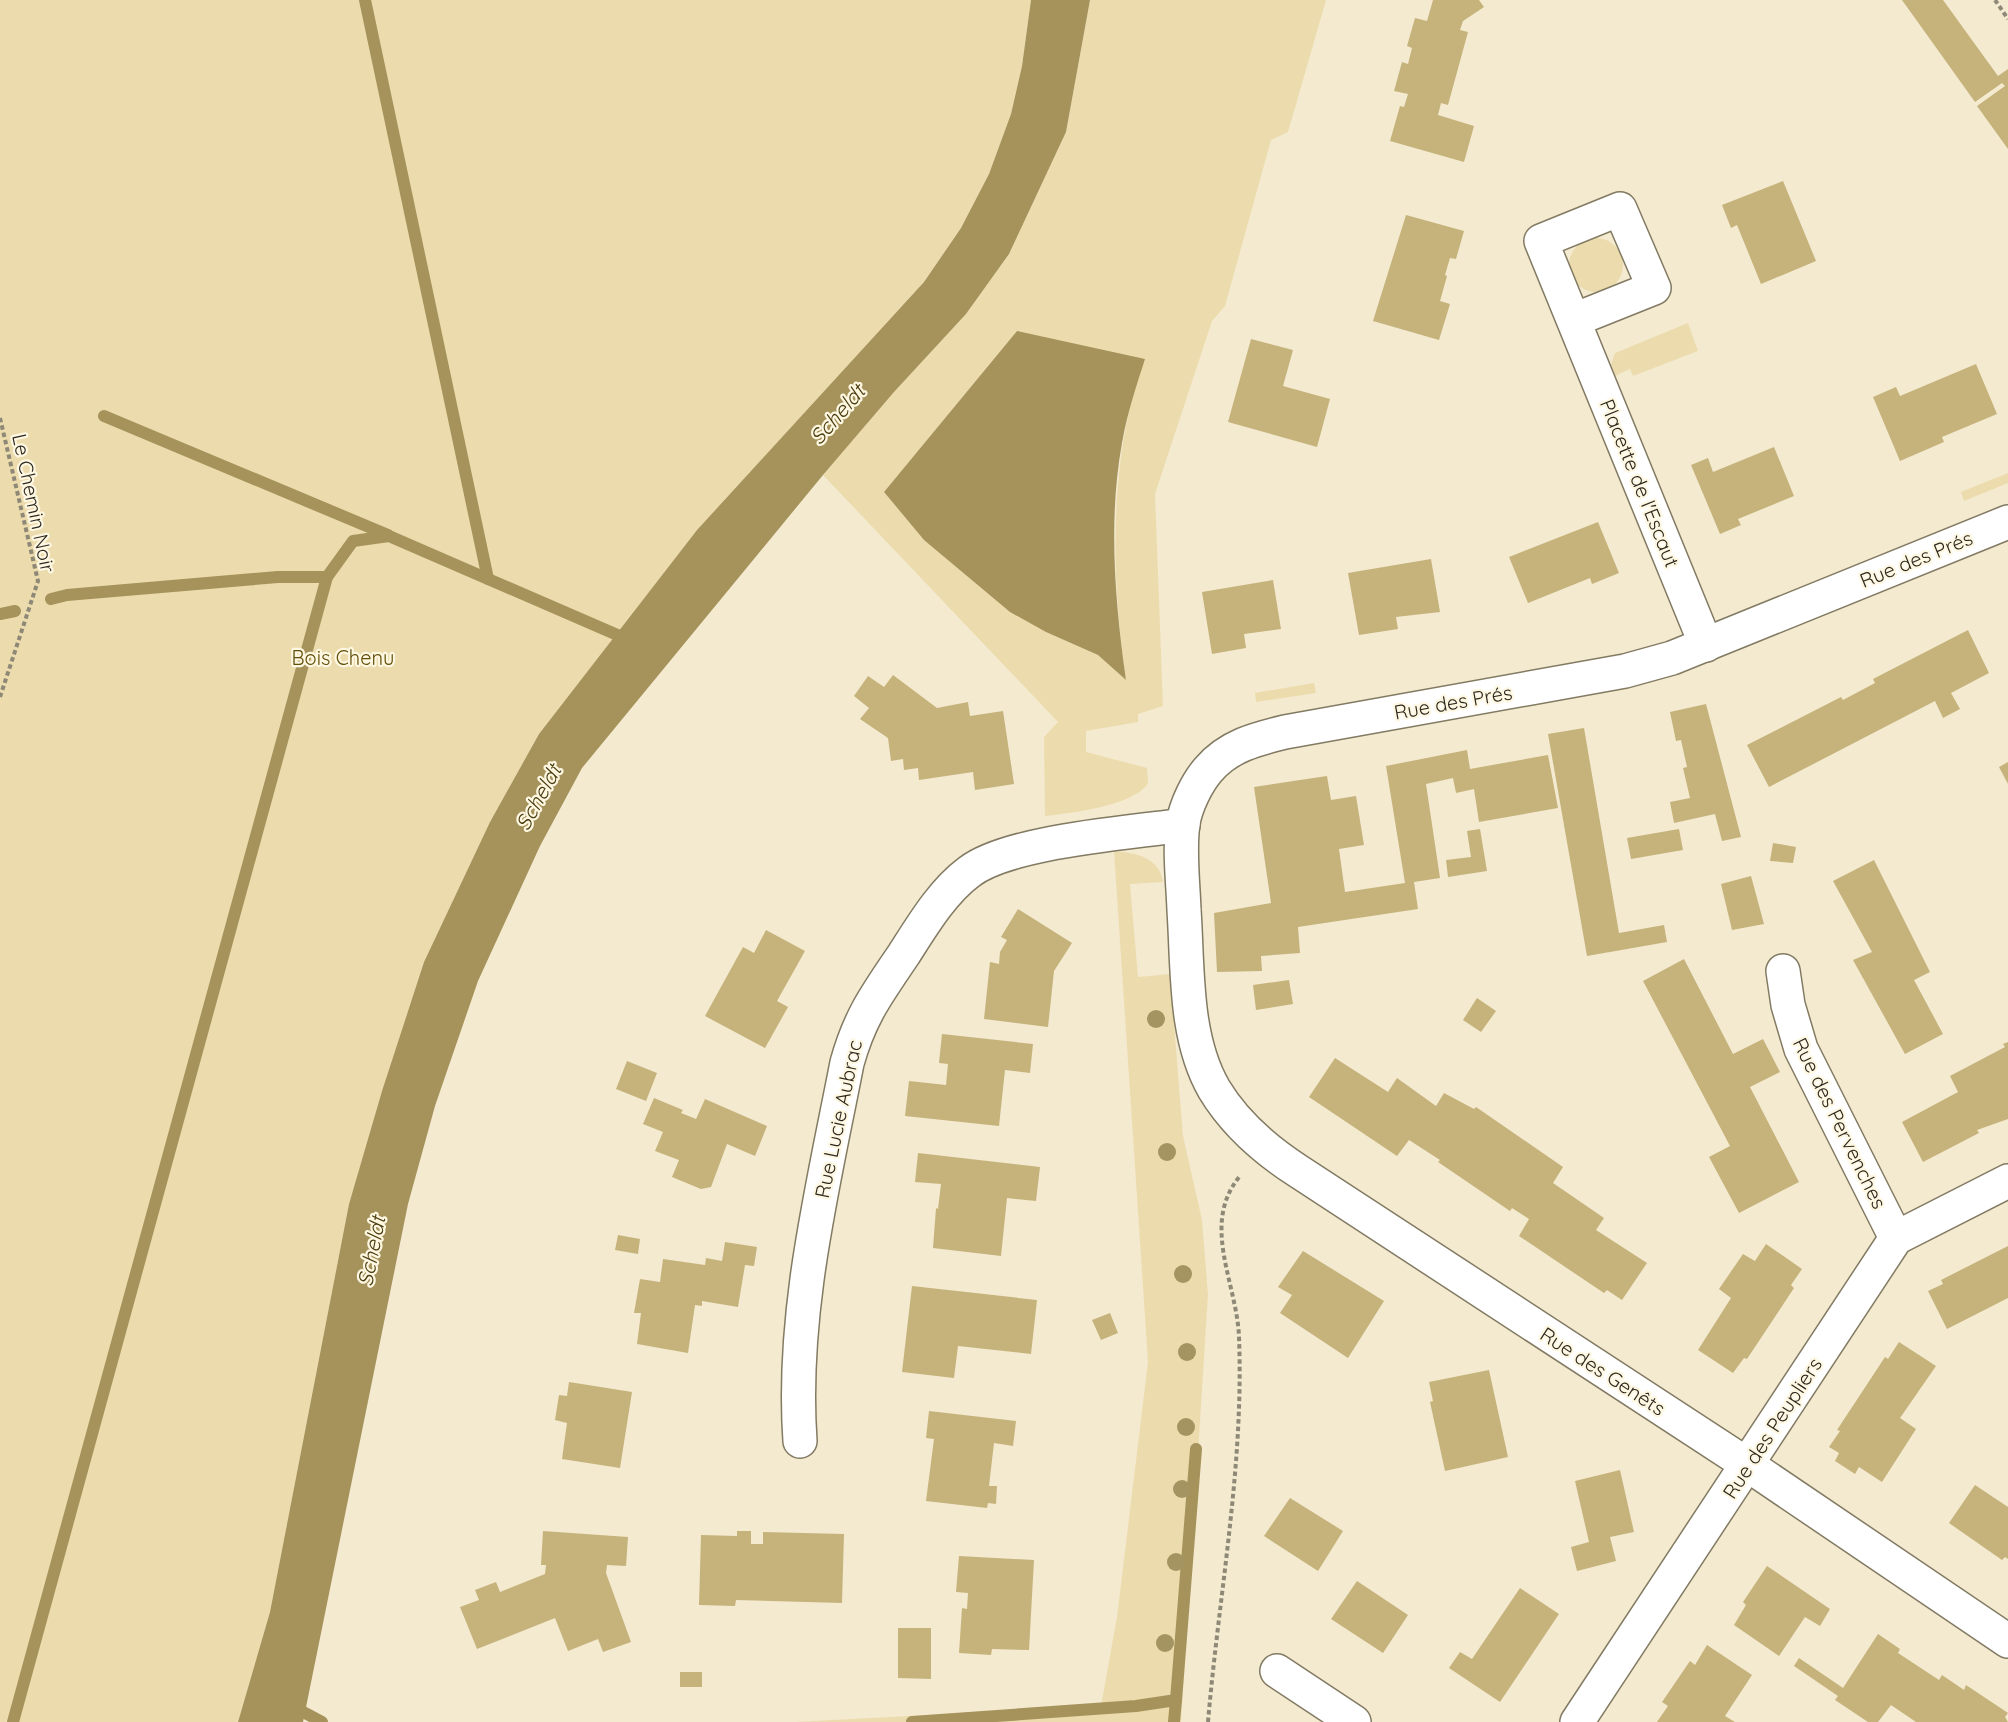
<svg xmlns="http://www.w3.org/2000/svg" width="2008" height="1722" font-family="Quicksand,sans-serif">
<style>
.green{fill:#ecdcad;fill-rule:evenodd}
.water{fill:#a6935c}
.lines{fill:none;stroke-linecap:round;stroke-linejoin:round}
.stream{stroke:#a6935c;stroke-width:12}
.building{fill:#c6b37b}
.minor-casing{stroke:#827a62;stroke-width:36}
.path{stroke:#8e8877;stroke-width:4;stroke-dasharray:4.5 3;stroke-linecap:butt}
.minor{stroke:#fff;stroke-width:33}
.tree{fill:#a39461}
.labels{text-anchor:middle;dominant-baseline:central;stroke-width:4.5;stroke-linejoin:round;paint-order:stroke}
.street-label{font-size:20px;fill:#2c281f;stroke:#fef7e2}
.park-label{font-size:20px;fill:#624e06;stroke:#fef7e2}
.water-label{font-size:21px;font-style:italic;fill:#4a3c0e;stroke:#fef7e2}
</style>
<rect width="100%" height="100%" fill="#f3ead0"/>
<g class="green">
<polygon points="0,0 1031,0 1022,66 1011,114 989,174 961,228 924,282 697,530 539,734 490,822 424,962 382,1091 349,1204 270,1612 238,1722 0,1722"/>
<path d="M1090,0H1326L1288,132L1271,140L1225,306L1212,321L1155,494L1163,706L1138,714V722L1086,731V752L1147,768L1148,783C1134,806 1071,813 1045,816L1044,737L1058,722L823,475L894,392L966,314L1009,254L1066,132ZM1017,331L1129,410C1110,499 1113,590 1126,680L1098,655L1046,632L924,540L884,492Z"/>
<circle cx="1596" cy="265" r="27"/>
<polygon points="1688,323 1698,351 1633,376 1630,369 1615,376 1611,365 1615,353"/>
<polygon points="2008,473 2008,483 1964,501 1961,492"/>
<polygon points="1314,683 1316,693 1256,702 1255,693"/>
<path d="M1114,851C1135,853 1160,857 1163,882L1130,884L1138,977L1170,974L1183,1136L1202,1220L1208,1295L1181,1722H795L1101,1706L1117,1617L1148,1362Z"/>
</g>
<g class="water">
<polygon points="1031,0 1090,0 1066,132 1009,254 966,314 894,392 823,475 582,768 540,846 478,981 435,1106 408,1204 303,1722 238,1722 270,1612 349,1204 382,1091 424,962 490,822 539,734 697,530 924,282 961,228 989,174 1011,114 1022,66"/>
<path d="M1017,331L1145,359C1136,387 1127,414 1122,443C1108,520 1115,603 1126,680L1098,655L1046,632L1010,612L924,540L884,492Z"/>
</g>
<g class="lines">
<g class="stream">
<polyline points="365,0 488,579"/>
<polyline points="104,416 388,535"/>
<polyline points="51,599 67,595 278,577 327,577 353,541 389,536 629,640"/>
<polyline points="0,614 15,611"/>
<polyline points="292,1706 322,1722"/>
<polyline points="13,1722 327,577"/>
<polyline points="912,1722 1136,1706 1176,1700 1196,1449"/>
<polyline points="1174,1722 1176,1700"/>
</g>
</g>
<g class="building">
<polygon points="1433,0 1479,0 1484,7 1463,21 1460,30 1468,32 1448,105 1441,103 1438,115 1474,126 1464,162 1390,141 1400,106 1404,107 1408,94 1394,91 1402,62 1408,64 1412,48 1407,46 1415,18 1427,21"/>
<polygon points="1902,0 1943,0 1998,76 2008,69 2008,149 1977,106 2005,86 2002,83 1975,102"/>
<polygon points="1783,181 1816,261 1761,284 1737,225 1731,228 1722,205"/>
<polygon points="1406,215 1464,231 1456,259 1450,258 1445,275 1447,276 1440,301 1450,304 1439,340 1373,321"/>
<polygon points="1251,339 1293,350 1283,386 1330,399 1317,447 1228,422"/>
<polygon points="1976,364 1997,414 1942,437 1944,442 1900,461 1873,397 1896,387 1900,396"/>
<polygon points="1774,447 1794,496 1738,519 1741,525 1720,534 1691,465 1708,458 1713,472"/>
<polygon points="1598,522 1619,573 1592,584 1590,578 1528,603 1509,557"/>
<polygon points="1431,559 1440,612 1396,617 1398,629 1359,635 1348,573"/>
<polygon points="1273,580 1281,629 1244,634 1246,648 1212,654 1202,592"/>
<polygon points="1968,630 1989,673 1951,693 1960,709 1943,718 1935,701 1769,787 1747,745 1841,697 1843,700 1875,683 1873,679"/>
<polygon points="893,675 937,708 968,702 970,716 1003,711 1014,784 975,790 973,772 919,780 918,768 904,770 903,759 891,761 888,738 860,719 869,708 854,696 868,676 884,687"/>
<polygon points="1706,704 1741,837 1722,841 1715,814 1674,823 1670,802 1690,798 1683,768 1687,767 1681,740 1676,741 1670,712"/>
<polygon points="1584,728 1619,933 1664,925 1667,942 1587,956 1548,734"/>
<polygon points="1467,750 1470,769 1548,755 1558,808 1479,822 1474,789 1456,793 1453,778 1426,784 1440,878 1414,882 1418,909 1298,927 1300,953 1261,956 1262,971 1217,972 1214,913 1271,903 1254,787 1327,776 1331,800 1356,796 1364,845 1339,849 1345,892 1405,883 1386,766"/>
<polygon points="2008,762 2008,784 1999,767"/>
<polygon points="1480,829 1487,871 1448,877 1446,860 1471,857 1467,831"/>
<polygon points="1679,829 1683,850 1631,859 1627,838"/>
<polygon points="1773,843 1796,847 1793,863 1770,861"/>
<polygon points="1874,860 1930,972 1914,980 1943,1034 1905,1054 1853,960 1872,952 1833,881"/>
<polygon points="1751,876 1764,924 1732,930 1721,884"/>
<polygon points="1018,909 1072,943 1054,971 1048,1027 984,1019 990,962 999,964 1000,952 1007,940 1001,937"/>
<polygon points="766,930 805,951 777,1001 788,1007 765,1048 705,1016 743,947 754,953"/>
<polygon points="1684,959 1733,1054 1763,1039 1780,1072 1750,1087 1799,1182 1739,1213 1709,1157 1730,1146 1643,981"/>
<polygon points="1289,980 1293,1004 1256,1010 1253,985"/>
<polygon points="1477,998 1496,1011 1481,1032 1463,1020"/>
<polygon points="942,1034 1033,1044 1030,1073 1005,1070 999,1126 905,1116 909,1081 946,1085 948,1064 939,1063"/>
<polygon points="2008,1042 2008,1119 1977,1130 1979,1133 1923,1162 1902,1122 1958,1092 1950,1076 2005,1047 2003,1044"/>
<polygon points="1335,1058 1388,1092 1397,1078 1436,1106 1444,1093 1474,1109 1476,1107 1563,1167 1553,1183 1604,1218 1596,1230 1647,1263 1622,1300 1607,1290 1604,1293 1519,1236 1529,1219 1512,1208 1510,1211 1438,1162 1440,1160 1409,1140 1397,1156 1309,1097"/>
<polygon points="627,1061 657,1073 646,1101 616,1089"/>
<polygon points="654,1098 683,1110 681,1113 696,1119 705,1099 767,1126 755,1156 727,1144 711,1187 701,1189 672,1177 679,1160 655,1151 663,1132 643,1124"/>
<polygon points="918,1153 1040,1167 1036,1201 1007,1198 1001,1256 933,1248 936,1208 938,1209 941,1184 915,1182"/>
<polygon points="618,1235 640,1239 638,1254 615,1250"/>
<polygon points="725,1242 757,1247 754,1266 745,1265 738,1307 702,1301 702,1306 695,1305 688,1353 637,1344 641,1313 634,1313 640,1279 660,1282 663,1259 705,1265 706,1258 722,1261"/>
<polygon points="1766,1244 1802,1269 1791,1285 1794,1288 1747,1359 1744,1358 1733,1373 1698,1350 1731,1298 1719,1289 1743,1254 1755,1261"/>
<polygon points="2008,1246 2008,1298 1947,1329 1928,1291 1943,1284 1941,1280"/>
<polygon points="1303,1251 1384,1301 1348,1358 1280,1313 1292,1295 1278,1287"/>
<polygon points="912,1286 1037,1300 1031,1354 958,1346 954,1378 902,1372"/>
<polygon points="1110,1313 1118,1333 1101,1340 1092,1320"/>
<polygon points="1899,1342 1936,1366 1900,1418 1916,1429 1882,1482 1859,1467 1855,1474 1835,1461 1839,1453 1829,1447 1840,1431 1837,1430 1885,1357 1888,1359"/>
<polygon points="1489,1370 1508,1457 1445,1471 1430,1402 1433,1401 1429,1382"/>
<polygon points="569,1382 632,1392 620,1468 562,1459 567,1423 555,1420 559,1395 567,1396"/>
<polygon points="929,1411 1016,1421 1013,1446 994,1443 989,1486 997,1486 996,1504 988,1503 987,1508 926,1501 934,1439 926,1438"/>
<polygon points="1620,1470 1634,1532 1610,1537 1616,1561 1577,1571 1571,1547 1589,1542 1575,1481"/>
<polygon points="1975,1485 2008,1507 2008,1559 2005,1557 2002,1560 1949,1523"/>
<polygon points="1290,1498 1343,1531 1318,1571 1264,1536"/>
<polygon points="543,1531 628,1537 626,1566 607,1565 606,1573 631,1642 603,1652 598,1639 568,1651 555,1618 477,1649 460,1607 479,1600 475,1590 496,1582 500,1592 545,1574 546,1565 541,1565"/>
<polygon points="737,1531 751,1531 751,1544 763,1544 763,1532 844,1534 842,1603 736,1600 735,1606 699,1605 701,1535 737,1536"/>
<polygon points="959,1556 1034,1560 1029,1650 992,1649 991,1655 959,1653 962,1608 967,1609 968,1593 956,1592"/>
<polygon points="1767,1566 1830,1609 1820,1626 1805,1617 1779,1656 1734,1625 1746,1605 1743,1602"/>
<polygon points="1357,1581 1408,1615 1383,1653 1331,1619"/>
<polygon points="1520,1588 1559,1614 1500,1702 1449,1668 1460,1652 1472,1659"/>
<polygon points="898,1628 931,1628 931,1679 898,1678"/>
<polygon points="1878,1634 1900,1649 1898,1653 1939,1680 1942,1675 1964,1690 1966,1685 2008,1713 2005,1717 2008,1722 1916,1722 1891,1705 1878,1722 1868,1722 1835,1700 1838,1696 1794,1666 1799,1658 1843,1688"/>
<polygon points="1707,1645 1752,1675 1725,1716 1735,1722 1657,1722 1668,1706 1662,1702 1690,1661 1695,1665"/>
<rect x="680" y="1672" width="22" height="15"/>
</g>
<g class="lines">
<defs>
<g id="minor">
<polyline points="1574,320 1654,288 1620,209 1541,241 1706,645"/>
<path d="M2008,522L1672,658L1625,671L1285,732C1256,739 1228,746 1208,770C1197,783 1186,805 1183,823C1179,850 1183,882 1184,910C1188,968 1184,1037 1214,1089C1235,1124 1264,1149 1298,1171L1748,1465L2008,1641"/>
<polyline points="1783,971 1788,1005 1801,1049 1896,1238"/>
<path d="M800,1441C791,1314 823,1187 847,1063C860,1016 877,994 904,954C922,926 942,892 969,872C1009,841 1130,833 1183,825"/>
<polyline points="1277,1671 1354,1722"/>
<polyline points="1577,1722 1896,1238 2008,1181"/>
</g>
</defs>
<use href="#minor" class="minor-casing"/>
<g class="path">
<polyline points="1995,0 2008,19"/>
<polyline points="0,418 38,581 0,697"/>
<path d="M1208,1722C1219,1593 1244,1467 1239,1337C1237,1283 1200,1224 1240,1176"/>
</g>
<use href="#minor" class="minor"/>
</g>
<g class="tree">
<circle cx="1156" cy="1019" r="9"/>
<circle cx="1167" cy="1152" r="9"/>
<circle cx="1183" cy="1274" r="9"/>
<circle cx="1187" cy="1352" r="9"/>
<circle cx="1186" cy="1427" r="9"/>
<circle cx="1182" cy="1489" r="9"/>
<circle cx="1176" cy="1562" r="9"/>
<circle cx="1165" cy="1643" r="9"/>
</g>
<g class="labels">
<g class="street-label">
<text transform="translate(1640 483) rotate(68)">Placette de l'Escaut</text>
<text transform="translate(34 503) rotate(78)">Le Chemin Noir</text>
<text transform="translate(1916 559) rotate(-22)">Rue des Prés</text>
<text transform="translate(1453 702) rotate(-10)">Rue des Prés</text>
<text transform="translate(838 1119) rotate(-78)">Rue Lucie Aubrac</text>
<text transform="translate(1840 1123) rotate(64)">Rue des Pervenches</text>
<text transform="translate(1603 1371) rotate(33)">Rue des Genêts</text>
<text transform="translate(1772 1428) rotate(-57)">Rue des Peupliers</text>
</g>
<g class="park-label">
<text x="343" y="657">Bois Chenu</text>
</g>
<g class="water-label">
<text transform="translate(837 414) rotate(-49)">Scheldt</text>
<text transform="translate(538 797) rotate(-61)">Scheldt</text>
<text transform="translate(371 1251) rotate(-79)">Scheldt</text>
</g>
</g>
</svg>
